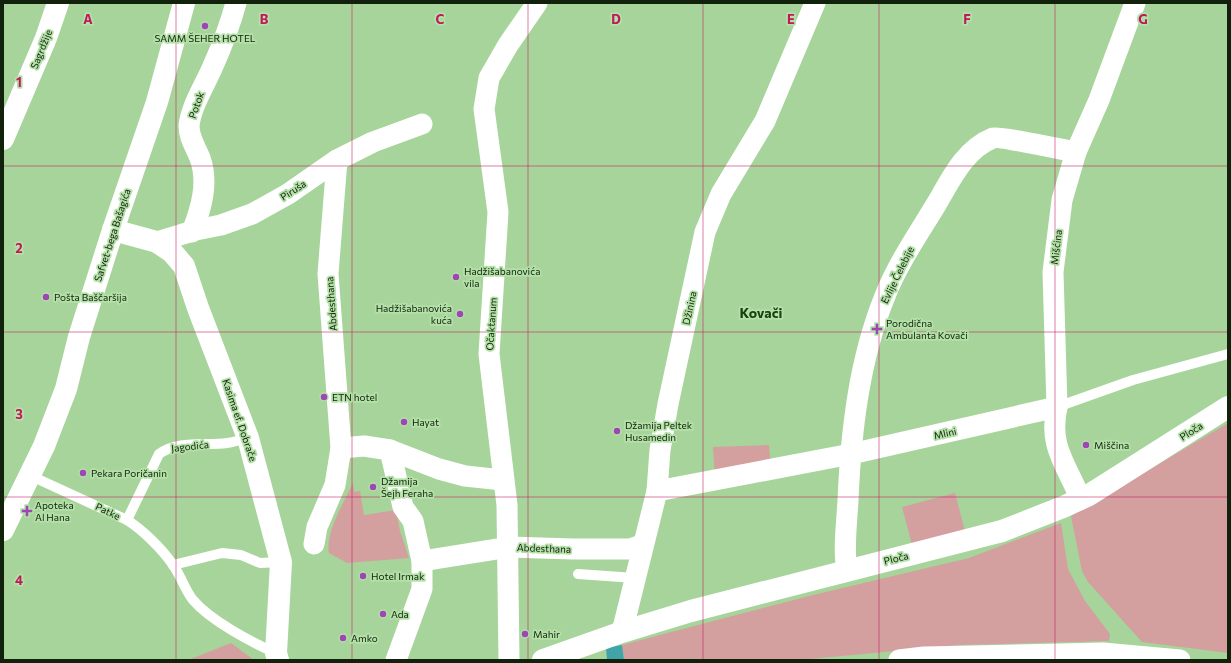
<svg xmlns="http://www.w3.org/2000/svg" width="1231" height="663" font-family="Commissioner,sans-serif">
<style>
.green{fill:#d49f9f}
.water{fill:#40a4a9}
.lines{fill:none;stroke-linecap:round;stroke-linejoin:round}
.service{stroke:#fff;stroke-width:10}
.minor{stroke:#fff;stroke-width:21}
.tertiary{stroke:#fff;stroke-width:22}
.grid{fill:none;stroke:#c2185b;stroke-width:1;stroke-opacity:0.55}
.poi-dot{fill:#9e47b4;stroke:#b4e1a8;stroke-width:1.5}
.labels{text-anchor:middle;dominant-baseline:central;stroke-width:3.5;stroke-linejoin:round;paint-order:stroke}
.poi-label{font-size:10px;fill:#11210c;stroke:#b4e1a8;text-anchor:start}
.street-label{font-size:10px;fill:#11210c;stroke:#b4e1a8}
.district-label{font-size:14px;font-weight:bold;fill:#1a410e;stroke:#b4e1a8}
.grid-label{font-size:13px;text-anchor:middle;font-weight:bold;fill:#c2185b;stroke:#b4e1a8;stroke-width:3.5;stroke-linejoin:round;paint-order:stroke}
</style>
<rect width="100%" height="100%" fill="#a7d49b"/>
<g class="green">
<polygon points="1228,423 1228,653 1142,642 1088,582 1082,571 1071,516"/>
<polygon points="769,445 771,467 715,477 713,447"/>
<path d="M353,483L354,492L360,491L364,515L396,510L400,531L409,558L347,563L329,553C325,533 344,502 353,483Z"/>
<polygon points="955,493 965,531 912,545 902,507"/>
<polygon points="1061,523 1068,569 1085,601 1110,634 1109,641 960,645 799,660 624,660 622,645 813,595 969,558"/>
<polygon points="231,643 254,660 188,660"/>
</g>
<polygon class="water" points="622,645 624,660 607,660 606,648"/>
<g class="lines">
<g class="service">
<polyline points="1057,407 1133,380 1228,354"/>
<path d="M29,475L127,520C143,530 163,550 173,565C181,576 185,590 193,600C211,621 251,642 276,653"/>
<path d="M127,520L159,454C178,440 205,446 227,443C234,442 241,440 248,438"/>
<polyline points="173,565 222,553 241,555 260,563 281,562"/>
<polyline points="578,574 635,578"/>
</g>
<g class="minor">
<path d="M192,232C201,209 209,183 200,158C196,148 189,138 189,126C191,106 205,85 213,66C222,46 230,25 236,3"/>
<polyline points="157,242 196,230 221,225 252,214 288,194 337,160 373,142 422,124"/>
<polyline points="341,448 364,446 390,450 439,469 465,476 503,480"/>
<polyline points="390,450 403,507 413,521 422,561 422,589 396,660"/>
<polyline points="657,491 851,454 1057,407"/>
<path d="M1079,500L1077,491C1063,460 1049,443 1057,407L1053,272L1062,200L1076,152L1099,100L1135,3"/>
<polyline points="314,544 317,527 335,485 341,448 328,274 337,160"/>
<polyline points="422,561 509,547 573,549 630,549 642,545"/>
<path d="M847,570C843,550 847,521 848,500C851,431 859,360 885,296C898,263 919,233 937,203C951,179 965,149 993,138C999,136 1065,150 1076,152"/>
<polyline points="622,632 657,491 660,450 668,404 705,232 721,194 765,121 815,3"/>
<polyline points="509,660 507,505 489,354 498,212 484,109 489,78 508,45 537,3"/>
<polyline points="899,660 924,657 1103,653 1180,660"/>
</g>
<g class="tertiary">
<polyline points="3,139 46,38 58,3"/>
<polyline points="113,230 157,242 172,252 184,266 198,308 248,438 281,562 276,653 278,660"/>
<polyline points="3,530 44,446 66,389 79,337 113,230 157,102 184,3"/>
<polyline points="543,660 622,632 691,611 1002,531 1063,507 1089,495 1228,407"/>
</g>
</g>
<path class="grid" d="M176,3V660M352,3V660M528,3V660M703,3V660M879,3V660M1055,3V660M3,166H1228M3,332H1228M3,497H1228"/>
<g class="poi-dot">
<circle cx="205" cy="26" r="4"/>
<circle cx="456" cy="277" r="4"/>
<circle cx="46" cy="297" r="4"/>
<circle cx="460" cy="314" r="4"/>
<path d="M875 323h4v4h4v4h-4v4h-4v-4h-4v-4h4z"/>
<circle cx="324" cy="397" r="4"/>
<circle cx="404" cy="422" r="4"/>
<circle cx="617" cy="431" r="4"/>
<circle cx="1086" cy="445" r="4"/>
<circle cx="83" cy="473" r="4"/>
<circle cx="373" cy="487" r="4"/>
<path d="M25 505h4v4h4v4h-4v4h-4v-4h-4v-4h4z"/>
<circle cx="363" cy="576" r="4"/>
<circle cx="383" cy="614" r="4"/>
<circle cx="525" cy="634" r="4"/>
<circle cx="343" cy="638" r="4"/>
</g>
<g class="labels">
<g class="poi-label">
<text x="205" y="38" text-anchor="middle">SAMM ŠEHER HOTEL</text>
<text x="464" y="271">Hadžišabanovića<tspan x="464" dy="12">vila</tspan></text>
<text x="54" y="297">Pošta Baščaršija</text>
<text x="452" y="308" text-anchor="end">Hadžišabanovića<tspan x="452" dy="12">kuća</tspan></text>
<text x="886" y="323">Porodična<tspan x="886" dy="12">Ambulanta Kovači</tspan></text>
<text x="332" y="397">ETN hotel</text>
<text x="412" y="422">Hayat</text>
<text x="625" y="425">Džamija Peltek<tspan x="625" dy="12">Husamedin</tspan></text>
<text x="1094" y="445">Miščina</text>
<text x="91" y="473">Pekara Poričanin</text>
<text x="381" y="481">Džamija<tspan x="381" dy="12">Šejh Feraha</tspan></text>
<text x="35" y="505">Apoteka<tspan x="35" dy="12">Al Hana</tspan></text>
<text x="371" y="576">Hotel Irmak</text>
<text x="391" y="614">Ada</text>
<text x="533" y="634">Mahir</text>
<text x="351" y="638">Amko</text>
</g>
<g class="street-label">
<text transform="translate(41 49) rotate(-68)">Sagrdžije</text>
<text transform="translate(196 105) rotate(-71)">Potok</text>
<text transform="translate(293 190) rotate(-33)">Piruša</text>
<text transform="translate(112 235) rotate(-72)">Safvet-bega Bašagića</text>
<text transform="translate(1056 247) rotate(-83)">Mišćina</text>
<text transform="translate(897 275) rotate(-64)">Evlije Čelebije</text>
<text transform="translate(331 304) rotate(-94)">Abdesthana</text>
<text transform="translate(689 308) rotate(-78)">Džinina</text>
<text transform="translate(491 324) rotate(-86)">Očaktanum</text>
<text transform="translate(240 420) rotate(71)">Kasima ef. Dobrače</text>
<text transform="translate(1191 431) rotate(-32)">Ploča</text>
<text transform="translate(945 433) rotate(-13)">Mlini</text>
<text transform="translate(190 446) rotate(-6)">Jagodića</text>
<text transform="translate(108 511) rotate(26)">Patke</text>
<text transform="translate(544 548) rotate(2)">Abdesthana</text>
<text transform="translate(896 558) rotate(-14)">Ploča</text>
</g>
<g class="district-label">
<text x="761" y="312">Kovači</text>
</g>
</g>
<g class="grid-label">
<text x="88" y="24">A</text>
<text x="264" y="24">B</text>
<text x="440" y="24">C</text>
<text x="616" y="24">D</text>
<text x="791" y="24">E</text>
<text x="967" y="24">F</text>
<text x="1143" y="24">G</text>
<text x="19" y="87">1</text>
<text x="19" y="253">2</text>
<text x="19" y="419">3</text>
<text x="19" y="585">4</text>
</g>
<rect width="1231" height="663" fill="none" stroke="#11210c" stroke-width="8"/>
</svg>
